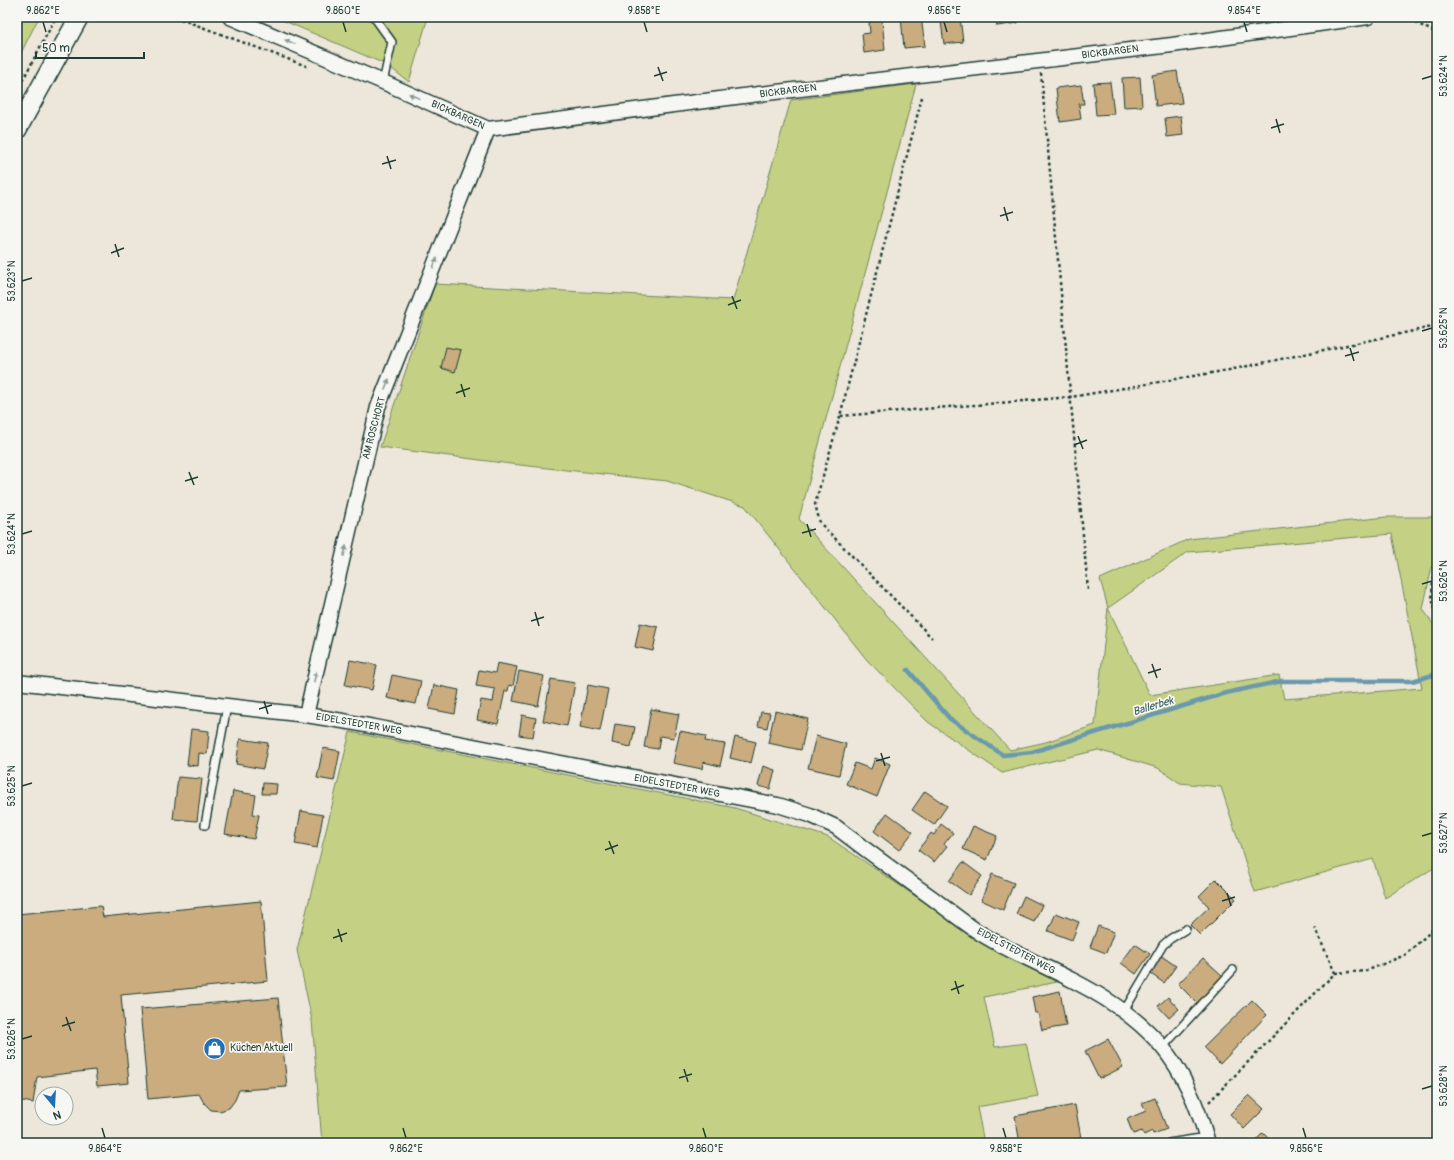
<svg xmlns="http://www.w3.org/2000/svg" width="1454" height="1160" font-family="Pangolin,sans-serif">
<style>
.green{fill:#c4d184;stroke:#72875c;fill-rule:evenodd}
.lines{fill:none;stroke-linecap:round;stroke-linejoin:round}
.stream{stroke:#6b99ad;stroke-width:4.5}
.building{fill:#caac7f;stroke:#1f3d34}
.service-casing{stroke:#1f3d34;stroke-width:10}
.minor-casing{stroke:#1f3d34;stroke-width:17}
.tertiary-casing{stroke:#1f3d34;stroke-width:21}
.path{stroke:#1f3d34;stroke-width:2.5;stroke-dasharray:3 3;stroke-linecap:butt}
.service{stroke:#f6f6f2;stroke-width:7}
.minor{stroke:#f6f6f2;stroke-width:14}
.tertiary{stroke:#f6f6f2;stroke-width:18}
.oneway{fill:#8a9a93}
.ticks{fill:none;stroke:#1f3d34;stroke-width:1.5}
.labels{text-anchor:middle;dominant-baseline:central;stroke-width:3.5;stroke-linejoin:round;paint-order:stroke}
.street-label{font-size:10px;fill:#1f3d34;stroke:#f6f6f2}
.poi-label{font-size:10px;fill:#1f3d34;stroke:#f6f6f2;text-anchor:start}
.water-label{font-size:11px;font-style:italic;fill:#385c5c;stroke:#f6f6f2}
.neatline{fill:none;stroke:#1f3d34;stroke-width:1.5}
.ticks-label{font-size:10px;text-anchor:middle;fill:#1f3d34}
</style>
<rect width="100%" height="100%" fill="#ede7db"/>
<filter id="ink" filterUnits="userSpaceOnUse"><feTurbulence type="fractalNoise" baseFrequency=".025" numOctaves="2"/><feDisplacementMap in="SourceGraphic" scale="8" xChannelSelector="R" yChannelSelector="G"/><feConvolveMatrix kernelMatrix="1 2 1 2 8 2 1 2 1" color-interpolation-filters="sRGB"/></filter>
<g filter="url(#ink)">
<g class="green">
<polygon points="17,17 39,17 17,61"/>
<polygon points="275,17 428,17 409,82 387,65"/>
<path d="M916,84L799,519L1010,750L1046,742L1095,725L1108,608L1100,579L1189,539L1386,517H1437V543L1423,609L1437,630V866L1385,898L1373,859L1255,892L1221,787L1180,783L1158,768L1098,750L1002,773L928,722L867,660L745,506L667,481L511,464L380,447L435,284L733,300L791,100ZM1392,534L1422,688L1284,699L1279,675L1150,695L1108,608L1188,552Z"/>
<polygon points="350,732 735,808 828,837 997,951 1057,982 984,997 995,1047 1026,1043 1038,1096 977,1107 984,1143 322,1143 312,1020 297,950"/>
</g>
<g class="lines">
<polyline class="stream" points="908,670 950,719 1003,755 1032,752 1226,693 1282,681 1412,681 1437,674"/>
</g>
<g class="building">
<polygon points="901,17 921,17 925,46 904,48"/>
<polygon points="948,17 960,17 963,42 944,44 941,22 948,21"/>
<polygon points="995,17 1017,17 1018,23 997,26"/>
<polygon points="882,20 885,50 864,53 862,34 870,33 869,22"/>
<polygon points="1177,71 1182,103 1156,106 1152,75"/>
<polygon points="1140,77 1142,106 1124,107 1122,78"/>
<polygon points="1110,82 1114,114 1096,115 1093,83"/>
<polygon points="1081,85 1084,104 1079,104 1081,119 1060,122 1056,88"/>
<polygon points="1181,116 1183,135 1167,137 1165,118"/>
<polygon points="446,347 461,350 455,372 441,368"/>
<polygon points="640,623 658,627 653,651 635,647"/>
<polygon points="350,660 377,665 372,690 345,685"/>
<polygon points="497,663 517,667 513,686 509,685 508,691 505,691 498,724 477,720 481,700 493,702 495,689 476,686 479,670 495,673"/>
<polygon points="519,671 544,676 538,706 513,701"/>
<polygon points="392,675 421,681 416,704 387,698"/>
<polygon points="551,679 575,683 567,726 543,721"/>
<polygon points="434,685 459,690 455,714 429,709"/>
<polygon points="588,685 608,689 600,731 580,727"/>
<polygon points="651,709 679,714 674,738 660,736 658,749 644,747"/>
<polygon points="775,711 808,719 801,750 768,743"/>
<polygon points="761,712 770,713 767,728 758,726"/>
<polygon points="522,715 536,718 533,737 519,735"/>
<polygon points="615,724 635,727 631,747 612,743"/>
<polygon points="191,729 209,731 207,754 199,753 198,766 187,765"/>
<polygon points="680,731 706,736 705,741 725,744 720,766 703,762 702,769 673,763"/>
<polygon points="816,736 846,744 839,775 808,768"/>
<polygon points="735,737 756,742 751,763 730,758"/>
<polygon points="240,739 268,743 263,769 236,764"/>
<polygon points="323,748 340,751 334,781 317,778"/>
<polygon points="875,758 890,764 877,797 846,784 855,763 871,769"/>
<polygon points="763,766 775,770 770,789 758,786"/>
<polygon points="178,777 202,779 197,821 173,819"/>
<polygon points="263,783 277,784 276,794 262,794"/>
<polygon points="233,791 256,795 253,814 259,815 254,839 225,834"/>
<polygon points="925,791 947,806 934,825 912,810"/>
<polygon points="301,811 323,815 317,848 295,844"/>
<polygon points="887,813 913,832 899,850 874,831"/>
<polygon points="941,824 953,833 944,844 947,846 934,862 918,850 931,833 934,835"/>
<polygon points="973,826 997,836 987,860 963,849"/>
<polygon points="963,862 982,876 969,895 949,881"/>
<polygon points="992,874 1014,883 1003,910 981,900"/>
<polygon points="1216,879 1236,899 1200,935 1190,925 1209,907 1199,896"/>
<polygon points="1024,896 1042,905 1034,922 1016,914"/>
<polygon points="261,901 268,981 121,995 129,1083 97,1086 95,1070 37,1077 33,1103 17,1100 17,914 101,906 103,917"/>
<polygon points="1056,913 1079,922 1072,940 1048,931"/>
<polygon points="1098,926 1114,932 1106,953 1090,947"/>
<polygon points="1135,944 1150,954 1136,974 1121,963"/>
<polygon points="1160,955 1176,966 1164,983 1148,972"/>
<polygon points="1203,958 1224,977 1198,1004 1178,984"/>
<polygon points="1060,991 1066,1026 1042,1030 1038,1013 1035,1013 1032,997"/>
<polygon points="1168,997 1179,1009 1169,1018 1158,1006"/>
<polygon points="278,998 287,1087 239,1090 235,1100 229,1108 220,1111 211,1110 204,1103 199,1094 148,1099 140,1009"/>
<polygon points="1252,1000 1267,1015 1220,1064 1204,1047"/>
<polygon points="1108,1039 1123,1067 1099,1079 1085,1051"/>
<polygon points="1249,1095 1264,1109 1244,1129 1230,1114"/>
<polygon points="1155,1098 1167,1129 1153,1134 1152,1131 1144,1135 1142,1131 1133,1134 1127,1119 1146,1111 1142,1103"/>
<polygon points="1075,1105 1081,1138 1056,1143 1020,1143 1015,1116"/>
<polygon points="1263,1133 1273,1143 1253,1143"/>
</g>
<g class="lines">
<defs>
<g id="service">
<polyline points="374,17 392,42 383,82"/>
<polyline points="205,825 227,706"/>
<polyline points="1124,1011 1163,945 1170,939 1186,929"/>
<polyline points="1163,1047 1233,970"/>
<polyline points="1169,1143 1207,1137"/>
</g>
<g id="minor">
<polyline points="230,17 383,82 488,129 751,95 1172,45 1368,17"/>
<path d="M17,682L306,715L349,722L778,805L810,815L836,827C867,851 899,874 931,897C947,909 963,922 980,933C1010,952 1043,965 1074,981C1150,1020 1186,1061 1208,1143"/>
<polyline points="306,715 378,407 488,129"/>
</g>
<polyline id="tertiary" points="17,130 79,17"/>
</defs>
<use href="#service" class="service-casing"/>
<use href="#minor" class="minor-casing"/>
<use href="#tertiary" class="tertiary-casing"/>
<g class="path">
<polyline points="175,17 309,67"/>
<polyline points="1412,17 1418,24 1437,33"/>
<polyline points="1436,17 1437,17"/>
<polyline points="1041,73 1088,590"/>
<polyline points="17,91 56,17"/>
<polyline points="922,97 840,416 1071,397 1229,370 1437,326"/>
<polyline points="840,416 815,504 820,523 932,638"/>
<path d="M1437,559C1434,577 1428,597 1437,613"/>
<polyline points="1335,973 1366,971 1405,955 1437,926"/>
<polyline points="1209,1102 1335,973 1315,928"/>
</g>
<use href="#service" class="service"/>
<use href="#minor" class="minor"/>
<use href="#tertiary" class="tertiary"/>
</g>
<defs><path id="oneway-solid" d="M-6-.8H1V-3.2L6.5 0L1 3.2V.8H-6Z"/></defs>
<g class="oneway">
<use href="#oneway-solid" transform="translate(290 42) rotate(-157)"/>
<use href="#oneway-solid" transform="translate(414 96) rotate(-156)"/>
<use href="#oneway-solid" transform="translate(435 263) rotate(-68)"/>
<use href="#oneway-solid" transform="translate(387 384) rotate(-68)"/>
<use href="#oneway-solid" transform="translate(345 551) rotate(-77)"/>
<use href="#oneway-solid" transform="translate(315 677) rotate(-77)"/>
</g>
</g>
<path class="ticks" d="M43,22L46,32M343,22L346,32M644,22L647,32M944,22L947,32M1244,22L1247,32M658,67L663,81M654,76L667,72M1422,79L1432,76M1276,119L1280,133M1271,128L1284,124M387,156L391,169M382,164L396,160M1004,207L1008,221M1000,216L1013,212M115,244L119,257M111,253L124,248M22,281L32,278M732,296L737,309M728,305L741,300M1422,331L1432,328M1350,348L1354,361M1345,356L1359,352M461,384L465,397M456,393L470,388M1078,436L1083,449M1074,445L1087,440M189,472L194,485M185,481L198,477M807,524L811,537M802,533L816,529M22,534L32,531M1422,584L1432,581M535,612L539,626M531,621L544,617M1152,664L1157,678M1148,673L1161,669M264,701L268,714M259,709L272,705M881,753L885,766M876,761L890,757M22,786L32,783M1422,836L1432,833M609,841L614,854M605,850L618,845M1227,893L1231,906M1222,901L1235,897M338,929L342,942M333,938L347,933M955,981L959,994M951,990L964,985M66,1017L71,1031M62,1026L75,1022M22,1039L32,1036M684,1069L688,1082M679,1078L692,1074M1422,1089L1432,1086M102,1128L105,1138M403,1128L406,1138M703,1128L706,1138M1003,1128L1006,1138M1303,1128L1306,1138"/>
<defs>
<symbol id="shop-disc" viewBox="-11 -11 22 22"><circle r="9.5" fill="#1f6fb2" stroke="#f6f6f2"/><path d="M-5-2.5h2.3a2.7 3.5 0 0 1 5.4 0H5L5.5 6h-11ZM-1.5-2.5h3a1.5 2.3 0 0 0-3 0Z" fill="#fff"/></symbol>
</defs>
<g fill-rule="evenodd">
<use href="#shop-disc" x="202" y="1036" width="25" height="25"/>
</g>
<g class="labels">
<g class="street-label">
<text transform="translate(1110 52) rotate(-7)">BICKBARGEN</text>
<text transform="translate(788 91) rotate(-7)">BICKBARGEN</text>
<text transform="translate(458 115) rotate(24)">BICKBARGEN</text>
<text transform="translate(374 428) rotate(-75)">AM ROSCHORT</text>
<text transform="translate(359 724) rotate(10)">EIDELSTEDTER WEG</text>
<text transform="translate(677 786) rotate(11)">EIDELSTEDTER WEG</text>
<text transform="translate(1016 951) rotate(28)">EIDELSTEDTER WEG</text>
</g>
<g class="poi-label">
<text x="230" y="1048">Küchen Aktuell</text>
</g>
<g class="water-label">
<text transform="translate(1153 706) rotate(-17)">Ballerbek</text>
</g>
</g>
<rect width="1454" height="1160" fill="none" stroke="#f6f6f2" stroke-width="44"/>
<g transform="translate(54 1106) rotate(162)"><circle r="19" fill="#f6f6f2" stroke="#a0aca6"/>
<path d="M0-3L7 15L0 10L-7 15Z" fill="#1f6fb2"/>
<text y="-6" font-size="11" font-weight="bold" text-anchor="middle" fill="#1f3d34">N</text>
</g>
<path d="M36 52v6h108v-6" fill="none" stroke="#1f3d34" stroke-width="2"/>
<text x="42" y="52" font-size="12" fill="#1f3d34" stroke="#f6f6f2" stroke-width="3" paint-order="stroke">50 m</text>
<rect x="22" y="22" width="1410" height="1116" class="neatline"/>
<g class="ticks-label">
<text x="43" y="14">9.862°E</text>
<text x="343" y="14">9.860°E</text>
<text x="644" y="14">9.858°E</text>
<text x="944" y="14">9.856°E</text>
<text x="1244" y="14">9.854°E</text>
<text transform="translate(1443 76) rotate(-90)" y="4">53.624°N</text>
<text transform="translate(11 281) rotate(-90)" y="4">53.623°N</text>
<text transform="translate(1443 328) rotate(-90)" y="4">53.625°N</text>
<text transform="translate(11 534) rotate(-90)" y="4">53.624°N</text>
<text transform="translate(1443 581) rotate(-90)" y="4">53.626°N</text>
<text transform="translate(11 786) rotate(-90)" y="4">53.625°N</text>
<text transform="translate(1443 833) rotate(-90)" y="4">53.627°N</text>
<text transform="translate(11 1039) rotate(-90)" y="4">53.626°N</text>
<text transform="translate(1443 1086) rotate(-90)" y="4">53.628°N</text>
<text x="105" y="1152">9.864°E</text>
<text x="406" y="1152">9.862°E</text>
<text x="706" y="1152">9.860°E</text>
<text x="1006" y="1152">9.858°E</text>
<text x="1306" y="1152">9.856°E</text>
</g>
</svg>
